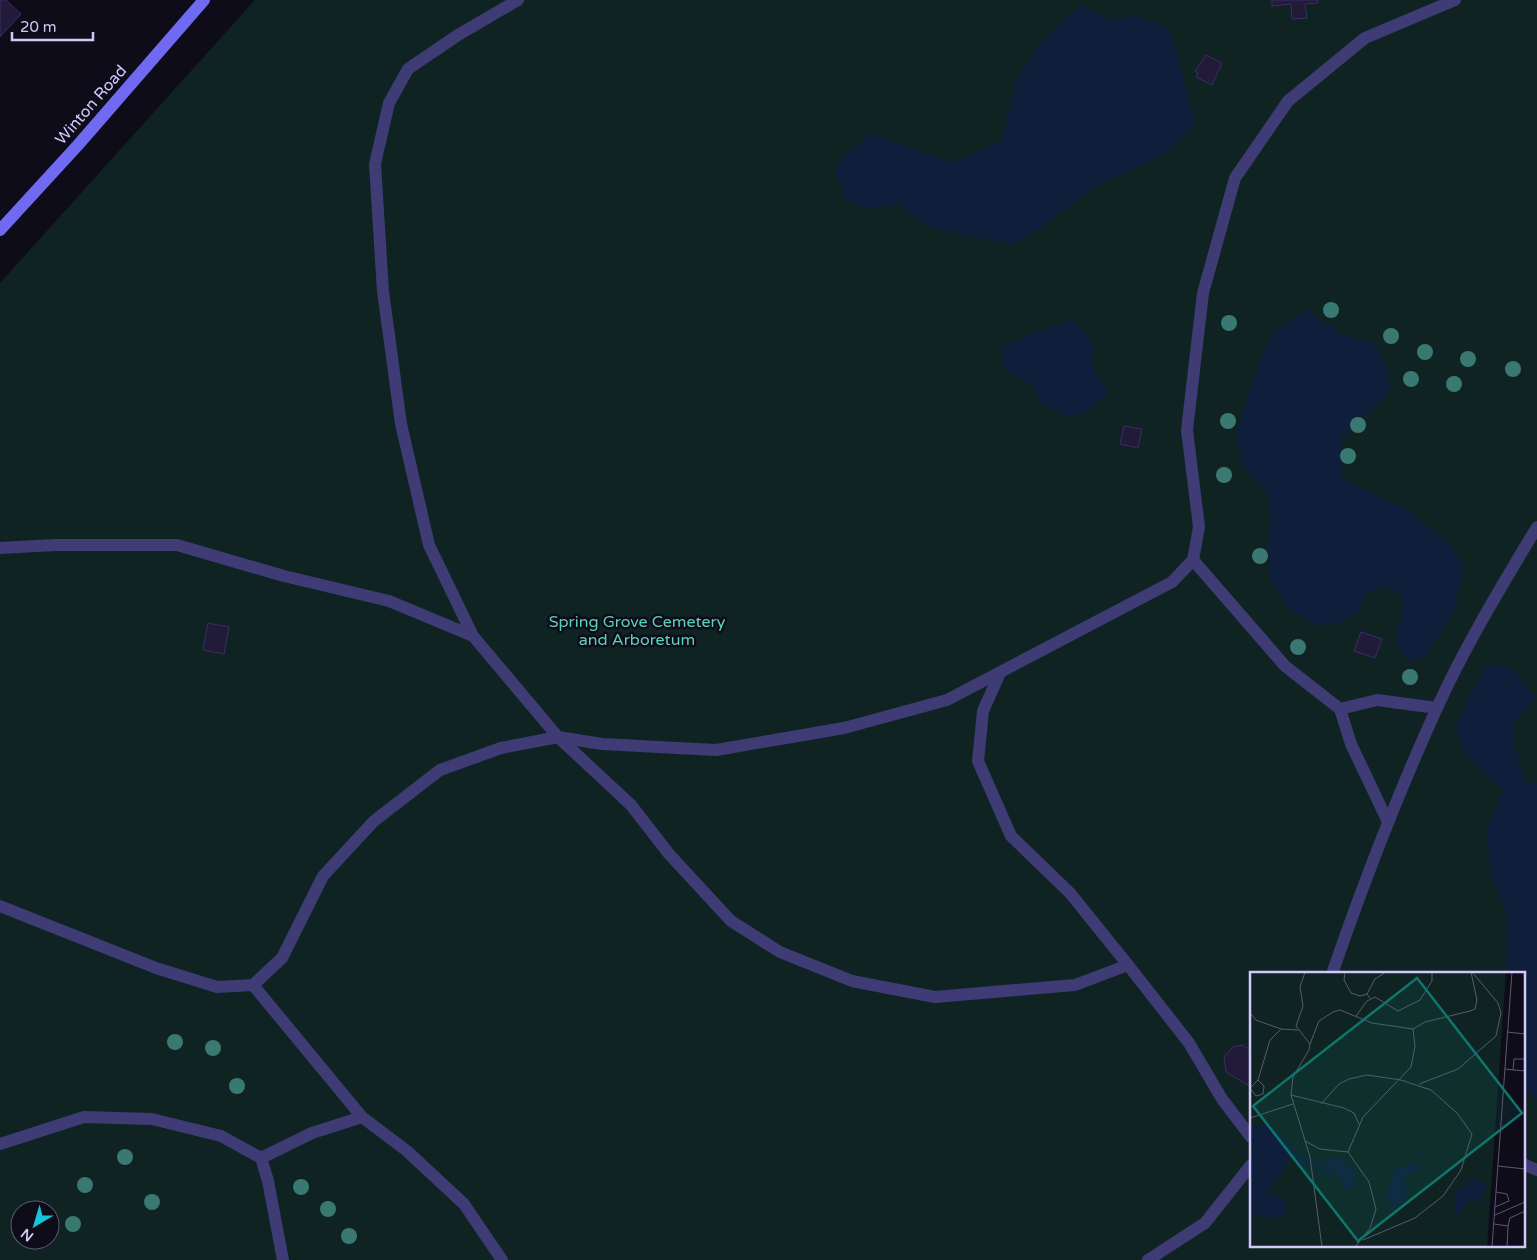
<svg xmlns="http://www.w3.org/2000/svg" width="1537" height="1260" font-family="'Varela Round',sans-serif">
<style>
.green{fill:#102323;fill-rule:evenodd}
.water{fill:#0f1f3b}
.building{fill:#211a39;stroke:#3a2e63}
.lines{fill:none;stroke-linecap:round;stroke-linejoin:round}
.lane{stroke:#3f3b75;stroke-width:12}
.street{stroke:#3f3b75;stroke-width:12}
.secondary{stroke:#7069f2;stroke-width:12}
.tree{fill:#3a7971}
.labels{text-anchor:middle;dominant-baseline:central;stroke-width:5;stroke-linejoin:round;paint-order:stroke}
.street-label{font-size:16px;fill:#d0c9fa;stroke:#0f0c1a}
.park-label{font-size:16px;fill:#5dd2b8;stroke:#0f0c1a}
.inset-road{fill:none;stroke:#5c5874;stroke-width:1}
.view{fill:#0f766e;fill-opacity:0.15;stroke:#0f766e;stroke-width:2.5}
.inset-edge{fill:none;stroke:#d0c9fa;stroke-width:2.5}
</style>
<rect width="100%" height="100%" fill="#0f0c1a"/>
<path class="green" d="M255,0H1537V1260H0V283ZM1251,974H1523V1246H1251ZM20,1210H50V1240H20Z"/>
<g class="water">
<polygon points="1081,5 1111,21 1134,16 1170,28 1195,124 1162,156 1097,185 1033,233 1013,244 949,232 925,225 899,204 865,208 847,202 835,169 847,153 871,133 954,163 1002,140 1016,79 1047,35"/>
<polygon points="1306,309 1343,335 1376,344 1389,374 1389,393 1341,440 1342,478 1406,509 1450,544 1464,567 1453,612 1425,657 1412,662 1400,653 1396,638 1403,605 1399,591 1384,587 1368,592 1356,614 1338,623 1315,625 1289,608 1270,578 1267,549 1271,514 1266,492 1242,464 1236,433 1259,361 1273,334"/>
<polygon points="1076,320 1094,346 1092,367 1108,391 1088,412 1065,417 1039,401 1033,385 1005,371 1000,348 1041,330"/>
<path d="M1487,664L1513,669L1536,698L1514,724L1513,739L1525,781L1537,784V1101C1521,1093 1520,1071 1529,1058L1523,1056V974H1506L1508,916L1492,877L1487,830L1503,790L1464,752L1456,723Z"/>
</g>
<g class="building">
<polygon points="0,0 6,0 21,14 0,37"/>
<polygon points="1272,0 1318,0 1318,3 1305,4 1307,18 1292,19 1291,4 1272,6"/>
<polygon points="1206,55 1222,63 1212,85 1196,77 1198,73 1195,71"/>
<polygon points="1124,426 1142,429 1138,448 1120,444"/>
<polygon points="208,623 229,627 224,654 203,650"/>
<polygon points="1361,632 1382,639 1375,658 1354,651"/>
<polygon points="1242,1045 1251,1050 1251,1087 1226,1072 1224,1057 1233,1047"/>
</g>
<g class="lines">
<g class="lane">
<polyline points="518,0 458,35 408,69 389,103 375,164 383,291 401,424 429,545 473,636 558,737 631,805 669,854 731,921 780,952 852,981 935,997 1075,985 1128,965"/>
<polyline points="0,548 55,545 177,545 284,576 389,601 473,636"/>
<polyline points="1193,560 1285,666 1340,709 1351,744 1388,822"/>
<polyline points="1000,673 983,711 978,761 1011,836 1070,893 1128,965 1189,1043 1222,1099 1251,1137"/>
<polyline points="1340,709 1377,700 1437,708"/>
<polyline points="253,985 362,1117 407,1151 464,1204 502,1260"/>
<polyline points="0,1144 84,1117 152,1119 221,1136 261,1158 268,1181 283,1260"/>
<polyline points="261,1158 312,1133 362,1117"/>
<polyline points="1523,1164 1537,1170"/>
</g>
<g class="street">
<polyline points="0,906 156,968 217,987 253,985 282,958 323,876 374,821 440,770 501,748 558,737 602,744 716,750 844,728 947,700 1172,582 1193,560 1199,527 1187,430 1203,293 1235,178 1288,101 1365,38 1455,0"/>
<path d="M1332,974C1363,884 1397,796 1436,710C1465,646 1501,587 1537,527"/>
<polyline points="1148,1260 1205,1223 1251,1165"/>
</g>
<polyline class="secondary" points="0,230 78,145 204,0"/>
</g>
<g class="tree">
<circle cx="1331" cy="310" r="8"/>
<circle cx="1229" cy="323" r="8"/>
<circle cx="1391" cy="336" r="8"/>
<circle cx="1425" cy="352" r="8"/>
<circle cx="1468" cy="359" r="8"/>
<circle cx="1513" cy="369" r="8"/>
<circle cx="1411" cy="379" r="8"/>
<circle cx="1454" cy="384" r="8"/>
<circle cx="1228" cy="421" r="8"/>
<circle cx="1358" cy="425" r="8"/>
<circle cx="1348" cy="456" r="8"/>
<circle cx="1224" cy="475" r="8"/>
<circle cx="1260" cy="556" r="8"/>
<circle cx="1298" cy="647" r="8"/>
<circle cx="1410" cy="677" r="8"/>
<circle cx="175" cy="1042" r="8"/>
<circle cx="213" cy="1048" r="8"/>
<circle cx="237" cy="1086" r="8"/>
<circle cx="125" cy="1157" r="8"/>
<circle cx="85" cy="1185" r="8"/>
<circle cx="301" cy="1187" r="8"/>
<circle cx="152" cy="1202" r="8"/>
<circle cx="328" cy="1209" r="8"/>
<circle cx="73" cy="1224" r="8"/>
<circle cx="349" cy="1236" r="8"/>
</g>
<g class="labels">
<g class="street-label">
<text transform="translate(91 105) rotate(-49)">Winton Road</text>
</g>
<g class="park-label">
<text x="637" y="622">Spring Grove Cemetery<tspan x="637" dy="18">and Arboretum</tspan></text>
</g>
</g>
<g transform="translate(1250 972)">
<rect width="275" height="275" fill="#0f0c1a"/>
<path d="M0,0H256L237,275H0Z" fill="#102323"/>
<path d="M17,151L44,176L46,182L56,185L58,194H50V190L44,185L37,188L31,203L17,219L33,227L37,239L34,243L17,247L0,240V156ZM80,184L88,185L104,198L107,217H93L89,202H69L65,189L68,188L74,194ZM165,190L169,192L168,199L157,203L153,209L157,217L156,230L145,235L134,227L144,199ZM218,207L231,210L237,216L230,225L234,232L219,226L210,242H202L206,236L204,220L216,215Z" fill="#0f1f3b"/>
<path class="inset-road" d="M55,0L50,15L53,34L46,54L60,72L59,78L43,105L41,123L60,185L72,275M95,0L94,8L101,21L110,24L117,22L120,26M117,22L125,7L136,0M148,39L170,28L182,9V0M0,41L6,48L31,57L48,58M106,44L117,29L125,25L148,39M257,60L275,62M60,72L69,49L83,40L90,38L122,51L163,57L175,50L220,39L225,37L227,28L221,0M255,97L275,99M263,98L264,87H275M169,112L208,97L246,64L251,41L248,31L222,0M0,116L8,108L20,68L31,57M0,116L6,124L13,122L14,114L8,108M41,123L94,136L104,141L109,152M71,132L89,112L99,107L117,103L151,108L181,118L207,141L222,162L211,198L193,224L165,246L113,268M0,146L43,132M55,169L70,177L98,180L119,210L126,237L120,256L105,275M98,180L113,145L161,95L165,74L163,57M248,194L275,197M245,235L259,229L257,222L246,220M245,243L275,230M244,252L258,254L257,275M258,254L260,246L275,239M242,275L262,0"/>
<path class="view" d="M167,6L272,141L108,269L3,134Z"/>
<rect width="275" height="275" class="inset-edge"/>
</g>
<g transform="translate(35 1225) rotate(218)"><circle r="24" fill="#0f0c1a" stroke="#5c5874"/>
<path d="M0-4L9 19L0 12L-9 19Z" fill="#13c4dd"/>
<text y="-8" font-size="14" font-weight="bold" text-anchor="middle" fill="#d0c9fa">N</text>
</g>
<path d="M12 32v8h81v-8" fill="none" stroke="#d0c9fa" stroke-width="2.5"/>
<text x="20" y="32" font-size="15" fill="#d0c9fa" stroke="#0f0c1a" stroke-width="4" paint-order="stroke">20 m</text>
</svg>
